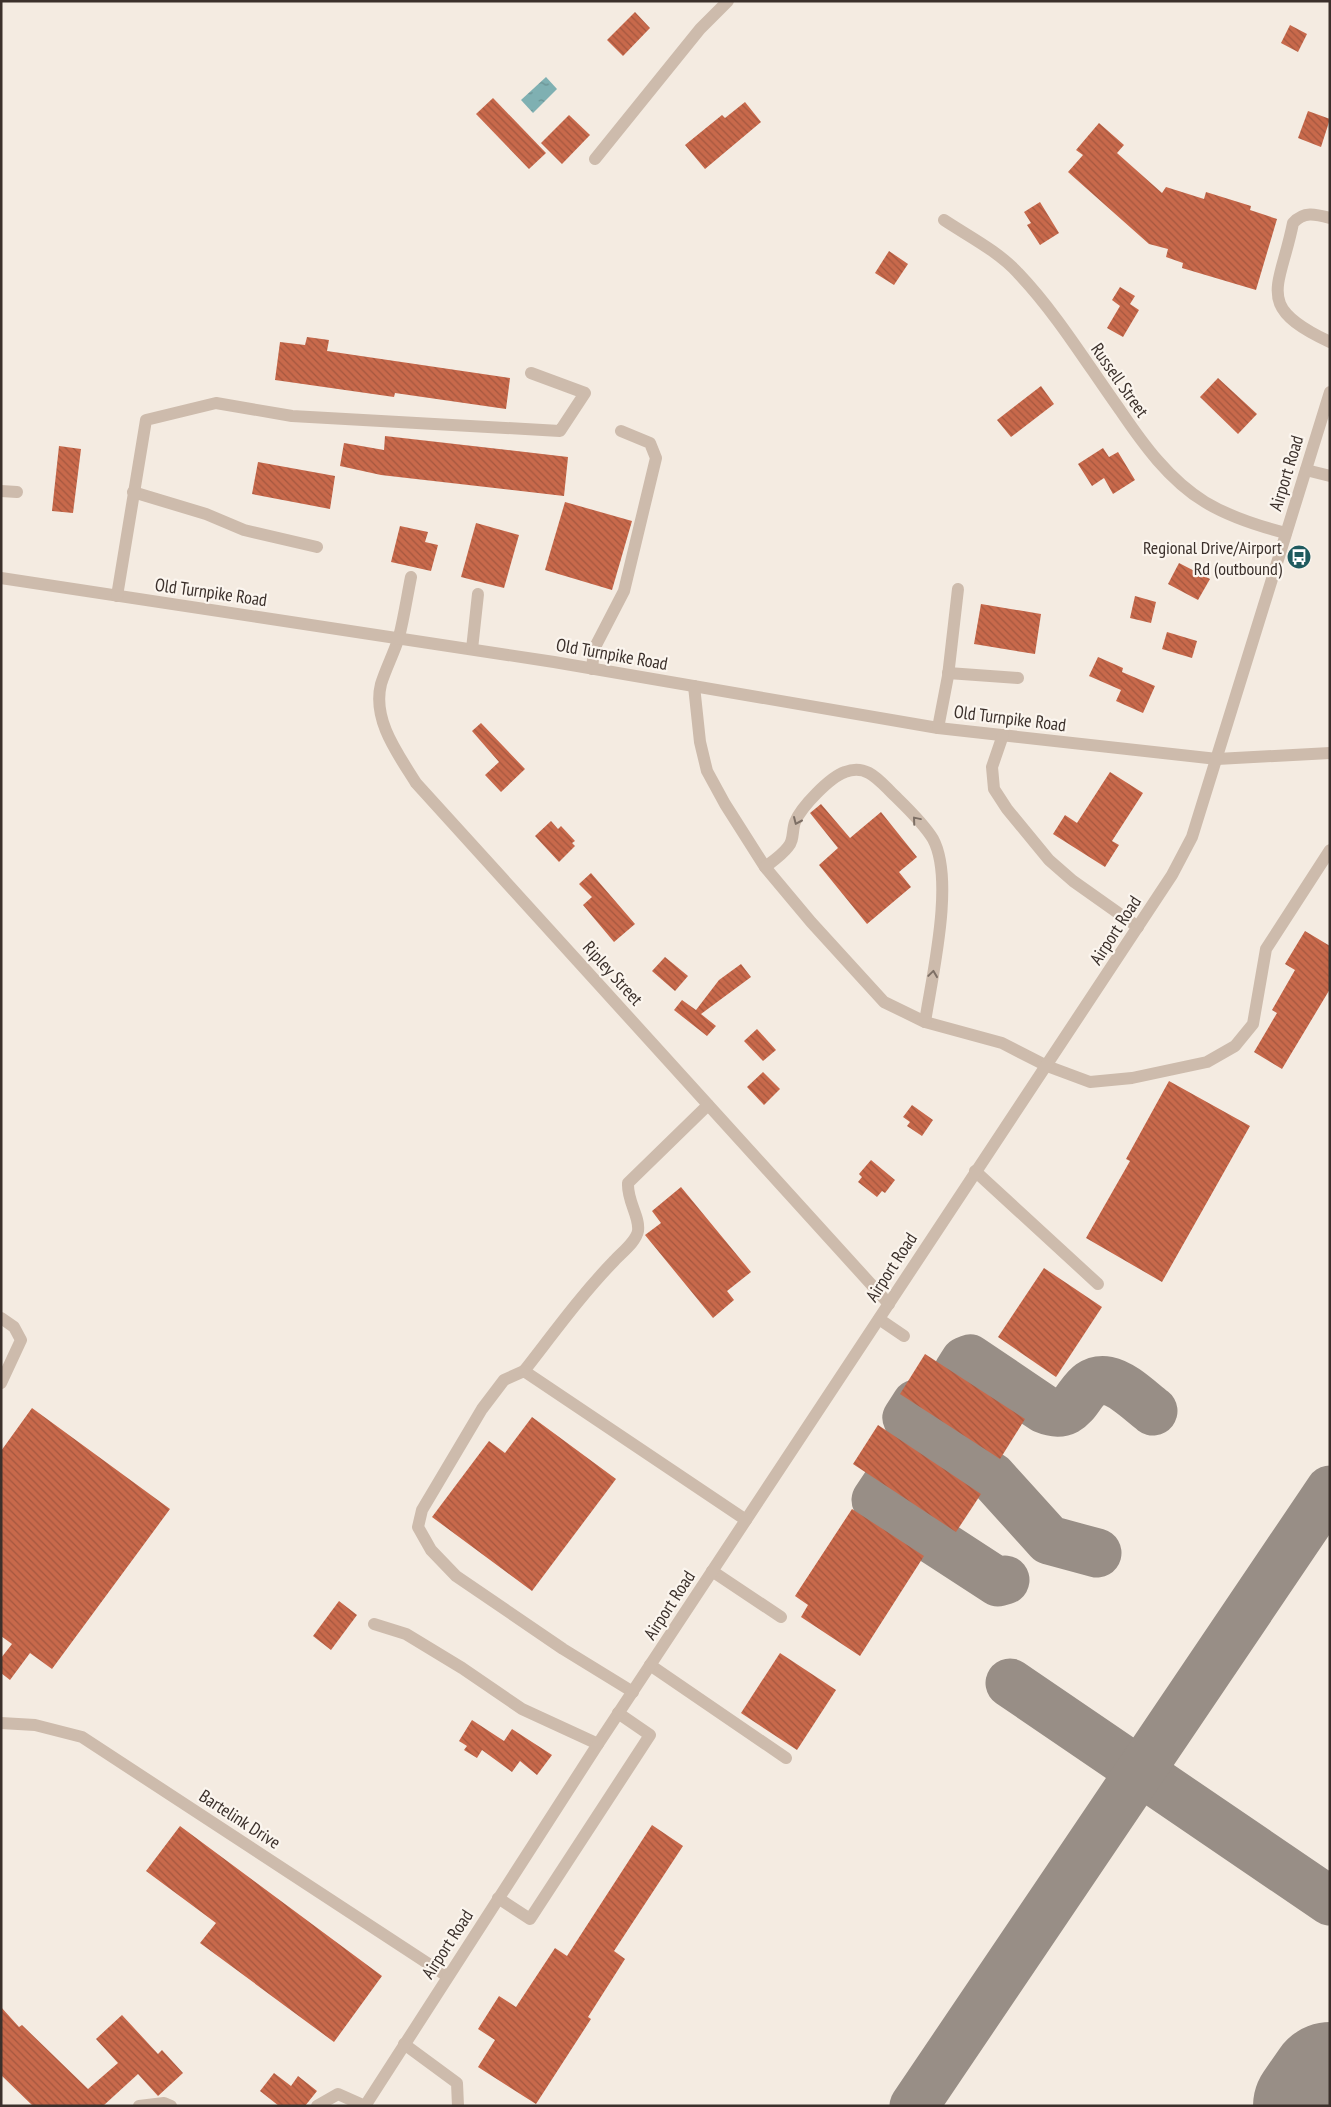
<svg xmlns="http://www.w3.org/2000/svg" width="1331" height="2107" font-family="'PT Sans Narrow',sans-serif">
<style>
.water{fill:url(#water-ripples)}
.lines{fill:none;stroke-linecap:round;stroke-linejoin:round}
.taxiway{stroke:#988e86;stroke-width:49}
.runway{stroke:#988e86;stroke-width:122}
.building{fill:url(#building-back-hatch)}
.minor{stroke:#cdbbac;stroke-width:12}
.oneway{stroke:#7d6f65}
.labels{text-anchor:middle;dominant-baseline:central;stroke-width:4.5;stroke-linejoin:round;paint-order:stroke}
.street-label{font-size:18px;fill:#3b302b;stroke:#fbf5ee}
.poi-label{font-size:18px;fill:#3b302b;stroke:#fbf5ee;text-anchor:end}
</style>
<defs>
<pattern id="water-ripples" width="26" height="14" patternUnits="userSpaceOnUse" patternTransform="scale(1.25)"><rect width="26" height="14" fill="#7fb0b2"/><path d="M2 4q2-2 4 0t4 0M15 11q2-2 4 0t4 0" fill="none" stroke="#699091"/></pattern>
<pattern id="building-back-hatch" width="6" height="6" patternUnits="userSpaceOnUse" patternTransform="scale(1.25)"><rect width="6" height="6" fill="#c8694b"/><path d="M-1 5l2 2M0 0l6 6M5-1l2 2" fill="none" stroke="#a4573f"/></pattern>
</defs>
<rect width="100%" height="100%" fill="#f4ebe1"/>
<polygon class="water" points="546,77 557,89 533,113 521,100"/>
<g class="lines">
<g class="taxiway">
<path d="M958,1372L965,1361L970,1359L1044,1409C1082,1425 1075,1375 1108,1381C1123,1384 1140,1401 1153,1411"/>
<polyline points="916,1404 907,1418 909,1422 992,1477 1049,1540 1097,1553"/>
<polyline points="886,1485 876,1500 878,1504 998,1582 1005,1580"/>
<polyline points="1010,1683 1330,1901"/>
<polyline points="1325,2090 1330,2078"/>
<polyline points="914,2106 1330,1490"/>
</g>
<polyline class="runway" points="1314,2106 1330,2083"/>
</g>
<g class="building">
<polygon points="635,12 650,28 623,56 607,40"/>
<polygon points="1290,25 1307,34 1298,52 1281,43"/>
<polygon points="493,98 546,153 529,169 476,114"/>
<polygon points="745,102 761,122 705,169 685,145 722,115 725,118"/>
<polygon points="1308,111 1330,119 1321,147 1298,138"/>
<polygon points="569,115 590,135 562,164 541,143"/>
<polygon points="1099,123 1124,145 1117,153 1162,193 1166,187 1204,199 1206,192 1251,206 1250,210 1277,219 1256,290 1182,268 1183,263 1166,257 1168,249 1149,244 1068,172 1083,155 1076,150"/>
<polygon points="1040,202 1059,233 1040,245 1027,225 1031,223 1024,212"/>
<polygon points="889,251 908,264 894,285 875,273"/>
<polygon points="1120,287 1135,296 1130,304 1139,310 1123,337 1107,328 1120,306 1112,300"/>
<polygon points="307,337 329,340 327,351 510,378 506,409 395,393 394,397 275,380 280,342 305,345"/>
<polygon points="1218,378 1257,414 1238,434 1200,397"/>
<polygon points="1041,386 1054,404 1011,437 997,420"/>
<polygon points="385,436 568,457 564,496 381,475 340,466 344,443 384,450"/>
<polygon points="59,446 81,449 73,513 52,511"/>
<polygon points="1103,448 1109,457 1118,452 1135,480 1113,494 1104,478 1092,486 1078,464"/>
<polygon points="258,462 335,476 330,509 252,494"/>
<polygon points="565,502 632,521 612,590 545,570"/>
<polygon points="476,523 519,535 504,588 461,577"/>
<polygon points="400,526 428,532 425,542 438,545 431,571 391,562"/>
<polygon points="1179,563 1210,579 1198,600 1168,584"/>
<polygon points="1135,596 1156,602 1151,623 1130,618"/>
<polygon points="981,604 1041,614 1035,654 974,644"/>
<polygon points="1167,632 1197,641 1192,658 1162,649"/>
<polygon points="1098,657 1123,668 1122,672 1155,686 1143,713 1116,701 1121,690 1089,676"/>
<polygon points="481,723 525,769 501,792 485,775 499,762 472,731"/>
<polygon points="1110,772 1143,793 1112,841 1119,845 1105,867 1053,834 1065,815 1077,823"/>
<polygon points="821,804 850,838 881,812 917,857 899,872 911,887 867,924 819,865 838,848 810,813"/>
<polygon points="551,821 558,829 561,826 575,841 572,843 575,846 559,862 535,836"/>
<polygon points="591,873 635,924 614,942 583,905 592,897 579,884"/>
<polygon points="1305,931 1330,946 1330,989 1282,1069 1254,1052 1277,1013 1272,1010 1295,970 1285,964"/>
<polygon points="665,957 688,976 675,991 652,971"/>
<polygon points="741,964 751,977 701,1014 716,1026 707,1036 674,1010 682,1000 696,1010 719,980"/>
<polygon points="757,1029 776,1050 763,1061 744,1041"/>
<polygon points="763,1072 780,1089 764,1105 747,1087"/>
<polygon points="1169,1081 1250,1126 1162,1282 1086,1238 1130,1161 1126,1159"/>
<polygon points="912,1105 933,1120 922,1136 907,1126 910,1122 903,1117"/>
<polygon points="871,1160 895,1180 885,1193 882,1191 877,1197 858,1182 862,1177 859,1174"/>
<polygon points="681,1187 751,1272 727,1291 734,1300 713,1318 645,1235 661,1223 652,1211"/>
<polygon points="1044,1268 1102,1307 1056,1377 998,1337"/>
<polygon points="925,1354 1025,1419 1000,1459 900,1394"/>
<polygon points="32,1408 170,1509 52,1669 30,1653 10,1680 1,1673 1,1658 12,1644 1,1636 1,1451"/>
<polygon points="532,1417 616,1479 532,1591 432,1517 489,1441 505,1453"/>
<polygon points="878,1425 981,1494 956,1532 853,1464"/>
<polygon points="852,1509 924,1556 860,1656 801,1617 808,1605 795,1596"/>
<polygon points="339,1601 357,1615 331,1650 313,1636"/>
<polygon points="780,1653 836,1690 797,1750 741,1713"/>
<polygon points="472,1720 504,1741 512,1729 552,1755 537,1775 520,1761 512,1772 482,1750 477,1758 464,1750 467,1746 459,1741"/>
<polygon points="652,1825 683,1846 614,1951 625,1959 588,2017 591,2019 536,2104 478,2067 495,2040 478,2029 499,1996 516,2007 555,1948 567,1956"/>
<polygon points="180,1826 382,1976 334,2042 200,1943 216,1923 146,1871"/>
<polygon points="1,2007 19,2027 22,2025 88,2089 118,2063 96,2039 122,2015 158,2054 162,2050 183,2073 158,2096 138,2074 103,2106 33,2106 1,2075"/>
<polygon points="274,2073 291,2086 298,2076 317,2091 305,2106 279,2106 260,2091"/>
</g>
<g class="lines">
<g class="minor">
<polyline points="595,159 700,29 728,1"/>
<path d="M1330,218C1315,214 1304,211 1293,223C1280,289 1253,306 1330,342"/>
<path d="M944,220C968,236 998,251 1018,273C1057,314 1087,364 1120,410C1143,444 1169,480 1205,502C1230,517 1258,526 1286,533"/>
<polyline points="1306,470 1330,476"/>
<polyline points="1,491 17,492"/>
<polyline points="133,492 206,514 244,530 317,547"/>
<path d="M411,577C407,597 404,617 399,637C394,653 386,668 381,684C372,720 398,754 416,783L889,1304"/>
<polyline points="1,578 554,662 938,728 1217,759 1330,753"/>
<polyline points="117,596 146,420 216,403 292,416 560,431 585,393 531,373"/>
<polyline points="472,649 478,594"/>
<polyline points="592,669 594,649 624,591 656,458 650,443 621,431"/>
<polyline points="948,673 1018,678"/>
<polyline points="694,686 700,742 707,771 725,804 765,867 811,922 884,1002 925,1022 1002,1043 1047,1066 1090,1082 1132,1078 1207,1062 1235,1046 1253,1024 1266,949 1330,850"/>
<polyline points="938,728 948,676 958,589"/>
<polyline points="1003,735 992,767 994,789 1007,809 1049,860 1073,881 1138,927"/>
<path d="M765,867C773,861 782,855 788,847C794,841 792,830 795,822C801,807 830,777 845,772C865,764 877,778 890,791C904,805 923,822 933,839C955,880 932,976 925,1022"/>
<polyline points="975,1171 1098,1284"/>
<polyline points="1,1318 14,1327 21,1340 1,1383"/>
<polyline points="879,1319 904,1336"/>
<path d="M524,1371C553,1334 581,1295 614,1261C621,1253 636,1242 638,1231C640,1216 627,1202 628,1183L708,1105"/>
<polyline points="712,1571 781,1617"/>
<polyline points="374,1624 406,1634 462,1668 522,1709 598,1744"/>
<polyline points="650,1665 786,1758"/>
<polyline points="633,1692 563,1649 456,1576 431,1550 418,1527 422,1510 482,1409 504,1380 524,1371 746,1520"/>
<polyline points="1,1723 35,1725 82,1737 447,1976"/>
<polyline points="498,1898 530,1919 650,1735 618,1713"/>
<polyline points="404,2044 457,2083 458,2106"/>
<polyline points="139,2106 164,2103 171,2106"/>
<polyline points="317,2106 338,2094 365,2106 598,1744 1172,875 1192,837 1330,392"/>
</g>
</g>
<defs><path id="oneway-chevron" d="M-2-3.5L2.5 0L-2 3.5" fill="none" stroke-width="1.6" stroke-linecap="round" stroke-linejoin="round" transform="scale(1.25)"/></defs>
<g class="oneway">
<use href="#oneway-chevron" transform="translate(916 820) rotate(-130)"/>
<use href="#oneway-chevron" transform="translate(797 821) rotate(114)"/>
<use href="#oneway-chevron" transform="translate(933 974) rotate(-82)"/>
</g>
<defs>
<symbol id="bus-disc" viewBox="-11 -11 22 22"><circle r="9.5" fill="#1f5a5e" stroke="#fbf5ee"/><path d="M-5-6H5V4H4V6H2V4H-2V6H-4V4H-5ZM-3.5-4V0h7V-4ZM-3.5 1.2v1.5H-2V1.2ZM2 1.2v1.5H3.5V1.2Z" fill="#fff"/></symbol>
</defs>
<g fill-rule="evenodd">
<use href="#bus-disc" x="1285" y="543" width="28" height="28"/>
</g>
<g class="labels">
<g class="street-label">
<text transform="translate(1120 380) rotate(55)">Russell Street</text>
<text transform="translate(1286 473) rotate(-73)">Airport Road</text>
<text transform="translate(211 592) rotate(8)">Old Turnpike Road</text>
<text transform="translate(612 654) rotate(10)">Old Turnpike Road</text>
<text transform="translate(1010 718) rotate(7)">Old Turnpike Road</text>
<text transform="translate(1115 930) rotate(-57)">Airport Road</text>
<text transform="translate(613 973) rotate(48)">Ripley Street</text>
<text transform="translate(891 1267) rotate(-57)">Airport Road</text>
<text transform="translate(669 1605) rotate(-57)">Airport Road</text>
<text transform="translate(240 1819) rotate(33)">Bartelink Drive</text>
<text transform="translate(447 1944) rotate(-57)">Airport Road</text>
</g>
<g class="poi-label">
<text x="1282" y="547">Regional Drive/Airport<tspan x="1282" dy="21">Rd (outbound)</tspan></text>
</g>
</g>
<rect width="1331" height="2107" fill="none" stroke="#3b302b" stroke-width="5"/>
</svg>
